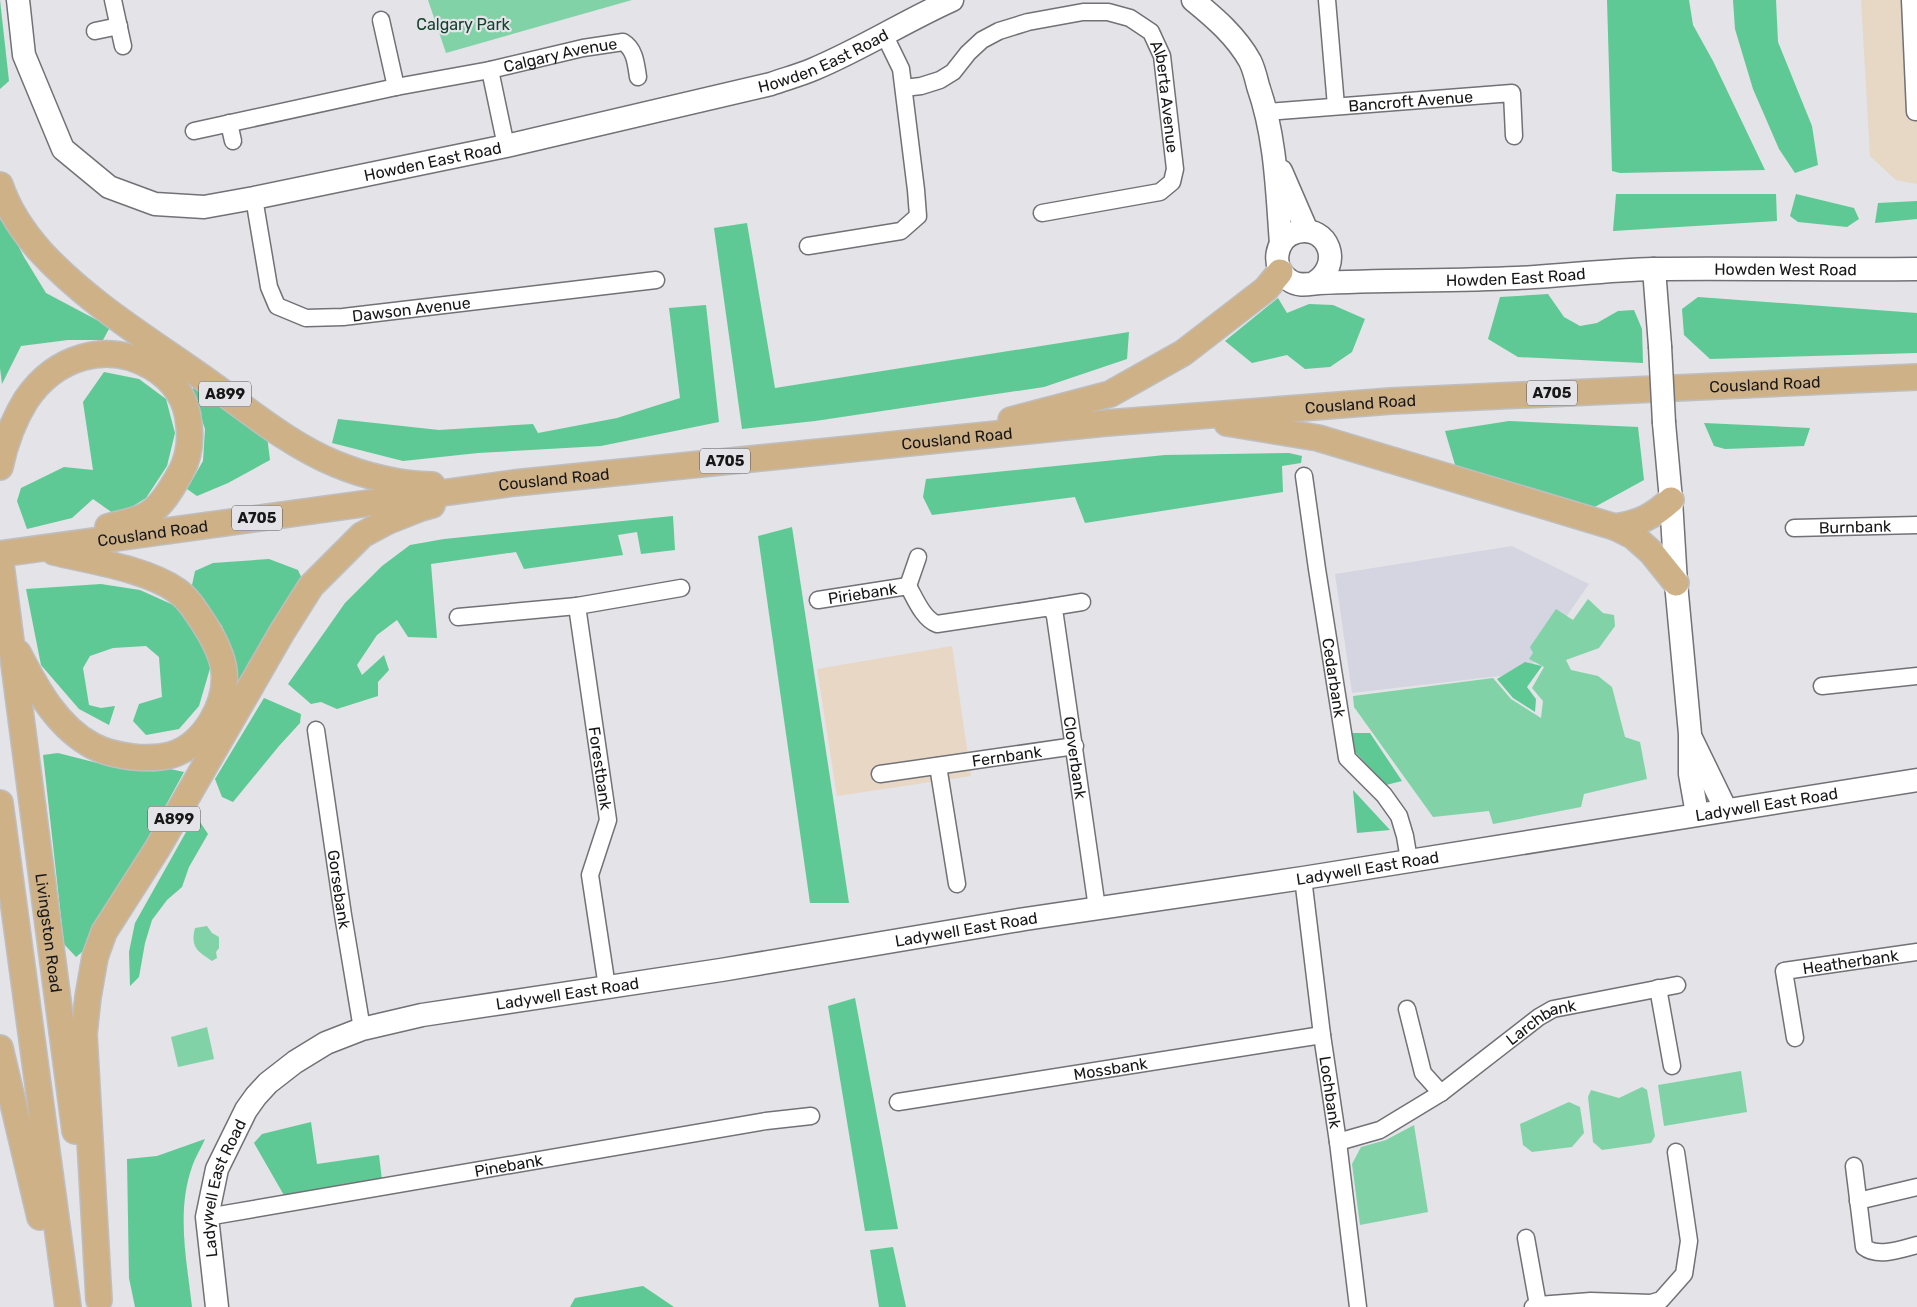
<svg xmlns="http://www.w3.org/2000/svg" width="1917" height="1307" font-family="Rubik,sans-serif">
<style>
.commercial{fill:#e8d7c5}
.built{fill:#d5d5e1}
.medical{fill:#e7d7c5}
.green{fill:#81d3a7}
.forest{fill:#5ec994}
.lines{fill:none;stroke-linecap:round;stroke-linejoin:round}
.street-casing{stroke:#717176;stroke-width:19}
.secondary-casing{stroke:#717176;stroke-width:25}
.primary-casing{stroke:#bebebe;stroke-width:28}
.street{stroke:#fff;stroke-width:16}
.secondary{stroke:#fff;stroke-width:22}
.primary{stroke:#cfb188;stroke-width:25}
.secondary-bridge-casing{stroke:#717176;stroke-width:25;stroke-linecap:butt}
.secondary-bridge{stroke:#fff;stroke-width:22}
.labels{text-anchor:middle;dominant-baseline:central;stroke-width:4.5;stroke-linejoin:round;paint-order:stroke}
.shield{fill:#e3e3e8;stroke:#545456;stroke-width:1}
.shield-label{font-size:15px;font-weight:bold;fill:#171718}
.park-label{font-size:16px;fill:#15422d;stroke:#e3e3e8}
.street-label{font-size:16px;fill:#171718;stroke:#e3e3e8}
</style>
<rect width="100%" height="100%" fill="#e3e3e8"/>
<polygon class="commercial" points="952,646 971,776 837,796 817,669"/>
<polygon class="built" points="1512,546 1589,584 1527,673 1352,693 1335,574"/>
<polygon class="medical" points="1861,0 1917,0 1917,184 1896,180 1870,156"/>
<g class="green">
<polygon points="428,0 632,0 446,53"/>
<polygon points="1588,599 1603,613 1614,615 1615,626 1599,648 1566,660 1571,670 1598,676 1612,687 1625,737 1640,742 1647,779 1584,794 1581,807 1493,824 1489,811 1433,817 1354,707 1353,696 1493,678 1511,699 1541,718 1543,701 1532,688 1544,667 1529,659 1533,653 1530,647 1556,609 1573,620"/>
<path d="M207,926L212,933L219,937V948L216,952L217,958L212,961C198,951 190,948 195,928Z"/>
<polygon points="207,1027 214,1059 178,1067 171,1037"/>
<polygon points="1741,1071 1747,1112 1664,1126 1658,1085"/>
<polygon points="1642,1087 1647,1090 1655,1136 1651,1143 1602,1150 1593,1142 1588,1097 1591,1090 1619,1098"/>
<polygon points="1569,1102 1580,1107 1584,1133 1572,1147 1532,1152 1523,1145 1520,1124"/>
<polygon points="1414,1125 1428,1212 1360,1225 1352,1164 1361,1147 1386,1140"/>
</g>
<g class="forest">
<polygon points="0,0 9,81 0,89"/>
<polygon points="1607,0 1689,0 1693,25 1713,61 1765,170 1620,173 1612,171"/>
<polygon points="1733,0 1776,0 1778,42 1812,126 1818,165 1795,173 1779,149 1753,89 1735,29"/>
<polygon points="1616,194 1776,194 1777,221 1613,231"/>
<polygon points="1796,194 1854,208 1859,219 1847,227 1798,222 1790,216"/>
<polygon points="1917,201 1917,219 1875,223 1878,203"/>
<polygon points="0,211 24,257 46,293 110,327 103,340 68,340 21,346 2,384 0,368"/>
<polygon points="747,223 775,388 1129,332 1127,359 1044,387 815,421 742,429 714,228"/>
<polygon points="1548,294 1564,317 1580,326 1597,323 1618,311 1634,310 1642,329 1643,363 1518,357 1488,339 1500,297"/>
<polygon points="1698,297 1917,313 1917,353 1710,359 1684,335 1682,309"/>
<polygon points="1278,298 1287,313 1309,304 1333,305 1365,319 1352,352 1330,367 1305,369 1287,355 1252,363 1225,341"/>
<polygon points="706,305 719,422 601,446 478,453 403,461 332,443 338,419 439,430 533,424 538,433 617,418 680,398 669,308"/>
<polygon points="104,372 139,379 166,399 175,433 167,466 146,498 117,516 93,499 72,518 27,529 17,501 21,488 64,467 93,470 83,402"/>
<polygon points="196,385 267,436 270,460 228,483 197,496 187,489 203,461 205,429 192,390"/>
<polygon points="1509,421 1638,427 1644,480 1591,509 1456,468 1445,431"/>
<polygon points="1704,423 1810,428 1804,446 1725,449 1714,446"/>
<polygon points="1289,453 1302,456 1301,463 1282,466 1283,492 1085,523 1075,497 932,515 923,497 926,479 1165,455"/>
<polygon points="673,516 675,550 641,554 637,532 618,535 623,555 524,569 516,552 431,564 437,638 408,637 397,620 377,635 357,665 362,675 384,655 389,670 378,682 378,696 337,709 321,702 311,704 288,684 345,603 382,566 410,545 444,539"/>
<polygon points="792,527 849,903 810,903 758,536"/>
<polygon points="269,559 298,570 304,583 240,691 230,687 234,657 222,626 192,585 195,571 213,563"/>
<polygon points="101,584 140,590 180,608 203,635 211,665 199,706 179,729 146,735 133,721 139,704 162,697 159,657 146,646 113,648 90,656 83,668 89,705 101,708 115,706 109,725 79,709 41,665 26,589"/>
<polygon points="1525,662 1542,666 1527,687 1536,699 1535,712 1513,698 1497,679"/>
<polygon points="264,698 301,714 300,723 279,746 233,802 222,797 215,779"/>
<polygon points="1351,733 1370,733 1402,781 1386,785 1355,752"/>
<polygon points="58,753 117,768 156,766 184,772 88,947 76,957 64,944 43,755"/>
<polygon points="1353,790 1390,830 1357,833"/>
<polygon points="198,819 208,834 189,867 182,887 167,900 152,920 145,943 139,977 130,986 129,952 135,923 190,825"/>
<polygon points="855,998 898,1229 865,1231 828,1006"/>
<polygon points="311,1122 317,1164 379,1155 382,1180 285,1197 254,1143 262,1134"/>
<path d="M205,1139C201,1148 195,1158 192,1167C176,1212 187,1262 192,1307H135L129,1278L127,1159L157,1156Z"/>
<polygon points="893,1247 906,1307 879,1307 870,1250"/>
<polygon points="643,1286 674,1307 570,1307 575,1298"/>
</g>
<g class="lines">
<defs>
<g id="street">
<polyline points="113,0 123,46"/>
<polyline points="1327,0 1336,106"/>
<polyline points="1910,0 1915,112"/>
<polyline points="381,20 396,87"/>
<polyline points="95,31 119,26"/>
<path id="s1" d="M490,70L583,48L623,42C635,49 636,64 638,77"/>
<path id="s2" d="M904,88L921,86L940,80L953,72L968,53L982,40L999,31L1028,22L1083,12H1108L1130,18L1151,32L1162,56L1175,169L1172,182L1160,192L1042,213"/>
<path id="s3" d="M1267,112L1512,93L1514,136"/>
<polyline points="229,123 233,141"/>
<polyline points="194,131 396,87 490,70 506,146"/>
<path id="s4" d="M254,198L269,287L277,306L306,318L343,317L656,280"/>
<polyline points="808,246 901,231 918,216 916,190 901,69 884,34"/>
<path id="s5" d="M1304,476L1317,569L1347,758L1384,795L1399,816L1405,836L1409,860"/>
<path id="s6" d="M1794,528L1917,525"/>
<polyline points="908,586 918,557"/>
<path id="s7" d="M818,600L908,586C915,598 923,619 937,624L1051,607L1055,616L1097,908"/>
<path id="s8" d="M577,606L608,820L590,875L607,987"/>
<polyline points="1051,607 1082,602"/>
<polyline points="458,617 577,606 681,588"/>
<polyline points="1822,686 1917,676"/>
<path id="s9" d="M316,730L343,915L362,1029"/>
<polyline points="938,766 957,884"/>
<path id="s10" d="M880,774L1075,746"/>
<path id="s11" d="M1303,878L1322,1035L1338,1142L1358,1307"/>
<polyline points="1658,988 1672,1066"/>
<polyline points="1407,1009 1423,1073 1441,1093"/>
<path id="s12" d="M1795,1038L1784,971L1917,952"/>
<path id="s13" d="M898,1102L1322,1035"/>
<path id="s14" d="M1338,1142L1380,1130L1441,1093L1539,1017L1553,1009L1677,985"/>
<path d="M1854,1166L1864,1247C1878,1258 1902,1249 1917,1245"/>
<polyline points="1858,1201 1917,1187"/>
<path id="s15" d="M207,1217L766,1121L811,1116"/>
<polyline points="1526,1238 1538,1305"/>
<polyline points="1533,1307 1538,1305 1591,1301 1651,1303 1661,1300 1684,1274 1689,1241 1676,1152"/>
</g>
<g id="secondary">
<path id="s16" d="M18,0L24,55L63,149L109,187L155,204L204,207L254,198L506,146L771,84C785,79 800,75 814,69C862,49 905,21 952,0"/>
<path d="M1193,0C1215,18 1236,36 1250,61C1254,69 1256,78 1258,86C1276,137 1277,191 1281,244"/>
<polyline points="1281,171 1307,231"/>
<polyline points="1654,269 1660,346"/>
<path id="s17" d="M1314,283C1344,265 1328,224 1297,232C1275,237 1270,268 1289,280C1298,287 1309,284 1319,283C1385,280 1451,281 1517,278C1562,276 1607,270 1653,269C1741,268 1829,270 1917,269"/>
<polyline points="1664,423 1671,500 1676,583 1690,734 1690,774 1697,814"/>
<polyline points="1692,740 1726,810"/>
<path id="s18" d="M217,1307L207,1217L217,1169L246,1110L256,1096L268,1083L295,1062L326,1043L362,1029L422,1015L721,970L1025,919L1303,878L1917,780"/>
</g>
<g id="primary">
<path d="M0,185C8,209 24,233 41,252C87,302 148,339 203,378C244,407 289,445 336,464C365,476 401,485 432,485"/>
<polyline points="1011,420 1110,394 1183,353 1266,289 1280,272"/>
<path d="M1227,423L1318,438L1615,527C1640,523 1652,517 1671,500"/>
<path d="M0,467C5,443 13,421 26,400C55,357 107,340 152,367C174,380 187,399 189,425C191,442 189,457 181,472C173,486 162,506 148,514C137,521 121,523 108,527"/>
<polyline points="1615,527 1633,536 1651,552 1676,583"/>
<path id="s19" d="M0,554L514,483L1106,423L1391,401L1917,377"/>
<path id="s20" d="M0,557L75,1131"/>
<path d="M18,653C36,688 57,727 93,746C114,757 149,761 171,755C204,745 228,704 224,670C222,654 212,636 203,622C195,610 188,598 176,590C146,569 91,561 54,552"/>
<polyline points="0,803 68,1307"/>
<polyline points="0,1048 40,1217"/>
<polyline points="99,1300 84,1034 88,997 95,957 104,932 157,849 282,632 311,586 362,535 388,521 421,508 432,505"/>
</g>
</defs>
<use href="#street" class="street-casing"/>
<use href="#secondary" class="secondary-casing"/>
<use href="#primary" class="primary-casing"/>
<use href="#street" class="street"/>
<use href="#secondary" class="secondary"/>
<use href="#primary" class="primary"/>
<defs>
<polyline id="secondary-bridge" points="1660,346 1664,423"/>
</defs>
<use href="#secondary-bridge" class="secondary-bridge-casing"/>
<use href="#secondary-bridge" class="secondary-bridge"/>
</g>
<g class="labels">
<g class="shield">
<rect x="1527" y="380.5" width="50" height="25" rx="4"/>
<rect x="199" y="381.5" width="52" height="25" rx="4"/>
<rect x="700" y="448.5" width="50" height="25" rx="4"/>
<rect x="232" y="505.5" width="50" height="25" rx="4"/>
<rect x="148" y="806.5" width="52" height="25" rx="4"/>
</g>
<g class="shield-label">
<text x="1552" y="393">A705</text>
<text x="225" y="394">A899</text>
<text x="725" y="461">A705</text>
<text x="257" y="518">A705</text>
<text x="174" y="819">A899</text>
</g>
<g class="park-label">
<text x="463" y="24">Calgary Park</text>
</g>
<g class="street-label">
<text stroke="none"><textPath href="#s1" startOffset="72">Calgary Avenue</textPath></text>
<text stroke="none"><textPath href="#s16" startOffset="952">Howden East Road</textPath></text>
<text stroke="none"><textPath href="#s2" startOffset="341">Alberta Avenue</textPath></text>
<text stroke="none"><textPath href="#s3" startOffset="144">Bancroft Avenue</textPath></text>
<text stroke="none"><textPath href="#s16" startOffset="548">Howden East Road</textPath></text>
<text stroke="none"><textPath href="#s17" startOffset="639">Howden West Road</textPath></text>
<text stroke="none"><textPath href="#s17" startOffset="369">Howden East Road</textPath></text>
<text stroke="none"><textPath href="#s4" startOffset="248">Dawson Avenue</textPath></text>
<text stroke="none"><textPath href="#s19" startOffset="1774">Cousland Road</textPath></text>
<text stroke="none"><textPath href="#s19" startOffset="1369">Cousland Road</textPath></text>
<text stroke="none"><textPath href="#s19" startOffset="964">Cousland Road</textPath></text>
<text stroke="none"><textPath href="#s19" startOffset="559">Cousland Road</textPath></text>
<text stroke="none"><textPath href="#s6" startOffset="61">Burnbank</textPath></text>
<text stroke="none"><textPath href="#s19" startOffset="154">Cousland Road</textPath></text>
<text stroke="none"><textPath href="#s7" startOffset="45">Piriebank</textPath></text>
<text stroke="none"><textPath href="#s5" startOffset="204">Cedarbank</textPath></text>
<text stroke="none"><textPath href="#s10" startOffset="128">Fernbank</textPath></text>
<text stroke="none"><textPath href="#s7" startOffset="408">Cloverbank</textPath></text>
<text stroke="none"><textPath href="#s8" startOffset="164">Forestbank</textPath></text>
<text stroke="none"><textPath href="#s18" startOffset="1772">Ladywell East Road</textPath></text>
<text stroke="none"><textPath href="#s18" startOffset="1368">Ladywell East Road</textPath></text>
<text stroke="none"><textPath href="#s9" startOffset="161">Gorsebank</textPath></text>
<text stroke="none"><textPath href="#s18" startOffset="962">Ladywell East Road</textPath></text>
<text stroke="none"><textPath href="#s20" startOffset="379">Livingston Road</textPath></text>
<text stroke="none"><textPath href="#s12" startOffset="135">Heatherbank</textPath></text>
<text stroke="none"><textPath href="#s18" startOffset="558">Ladywell East Road</textPath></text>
<text stroke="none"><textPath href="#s14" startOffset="239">Larchbank</textPath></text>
<text stroke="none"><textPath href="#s13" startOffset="215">Mossbank</textPath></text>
<text stroke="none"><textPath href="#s11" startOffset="216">Lochbank</textPath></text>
<text stroke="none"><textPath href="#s15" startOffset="306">Pinebank</textPath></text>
<text stroke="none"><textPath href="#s18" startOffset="122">Ladywell East Road</textPath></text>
</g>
</g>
</svg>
